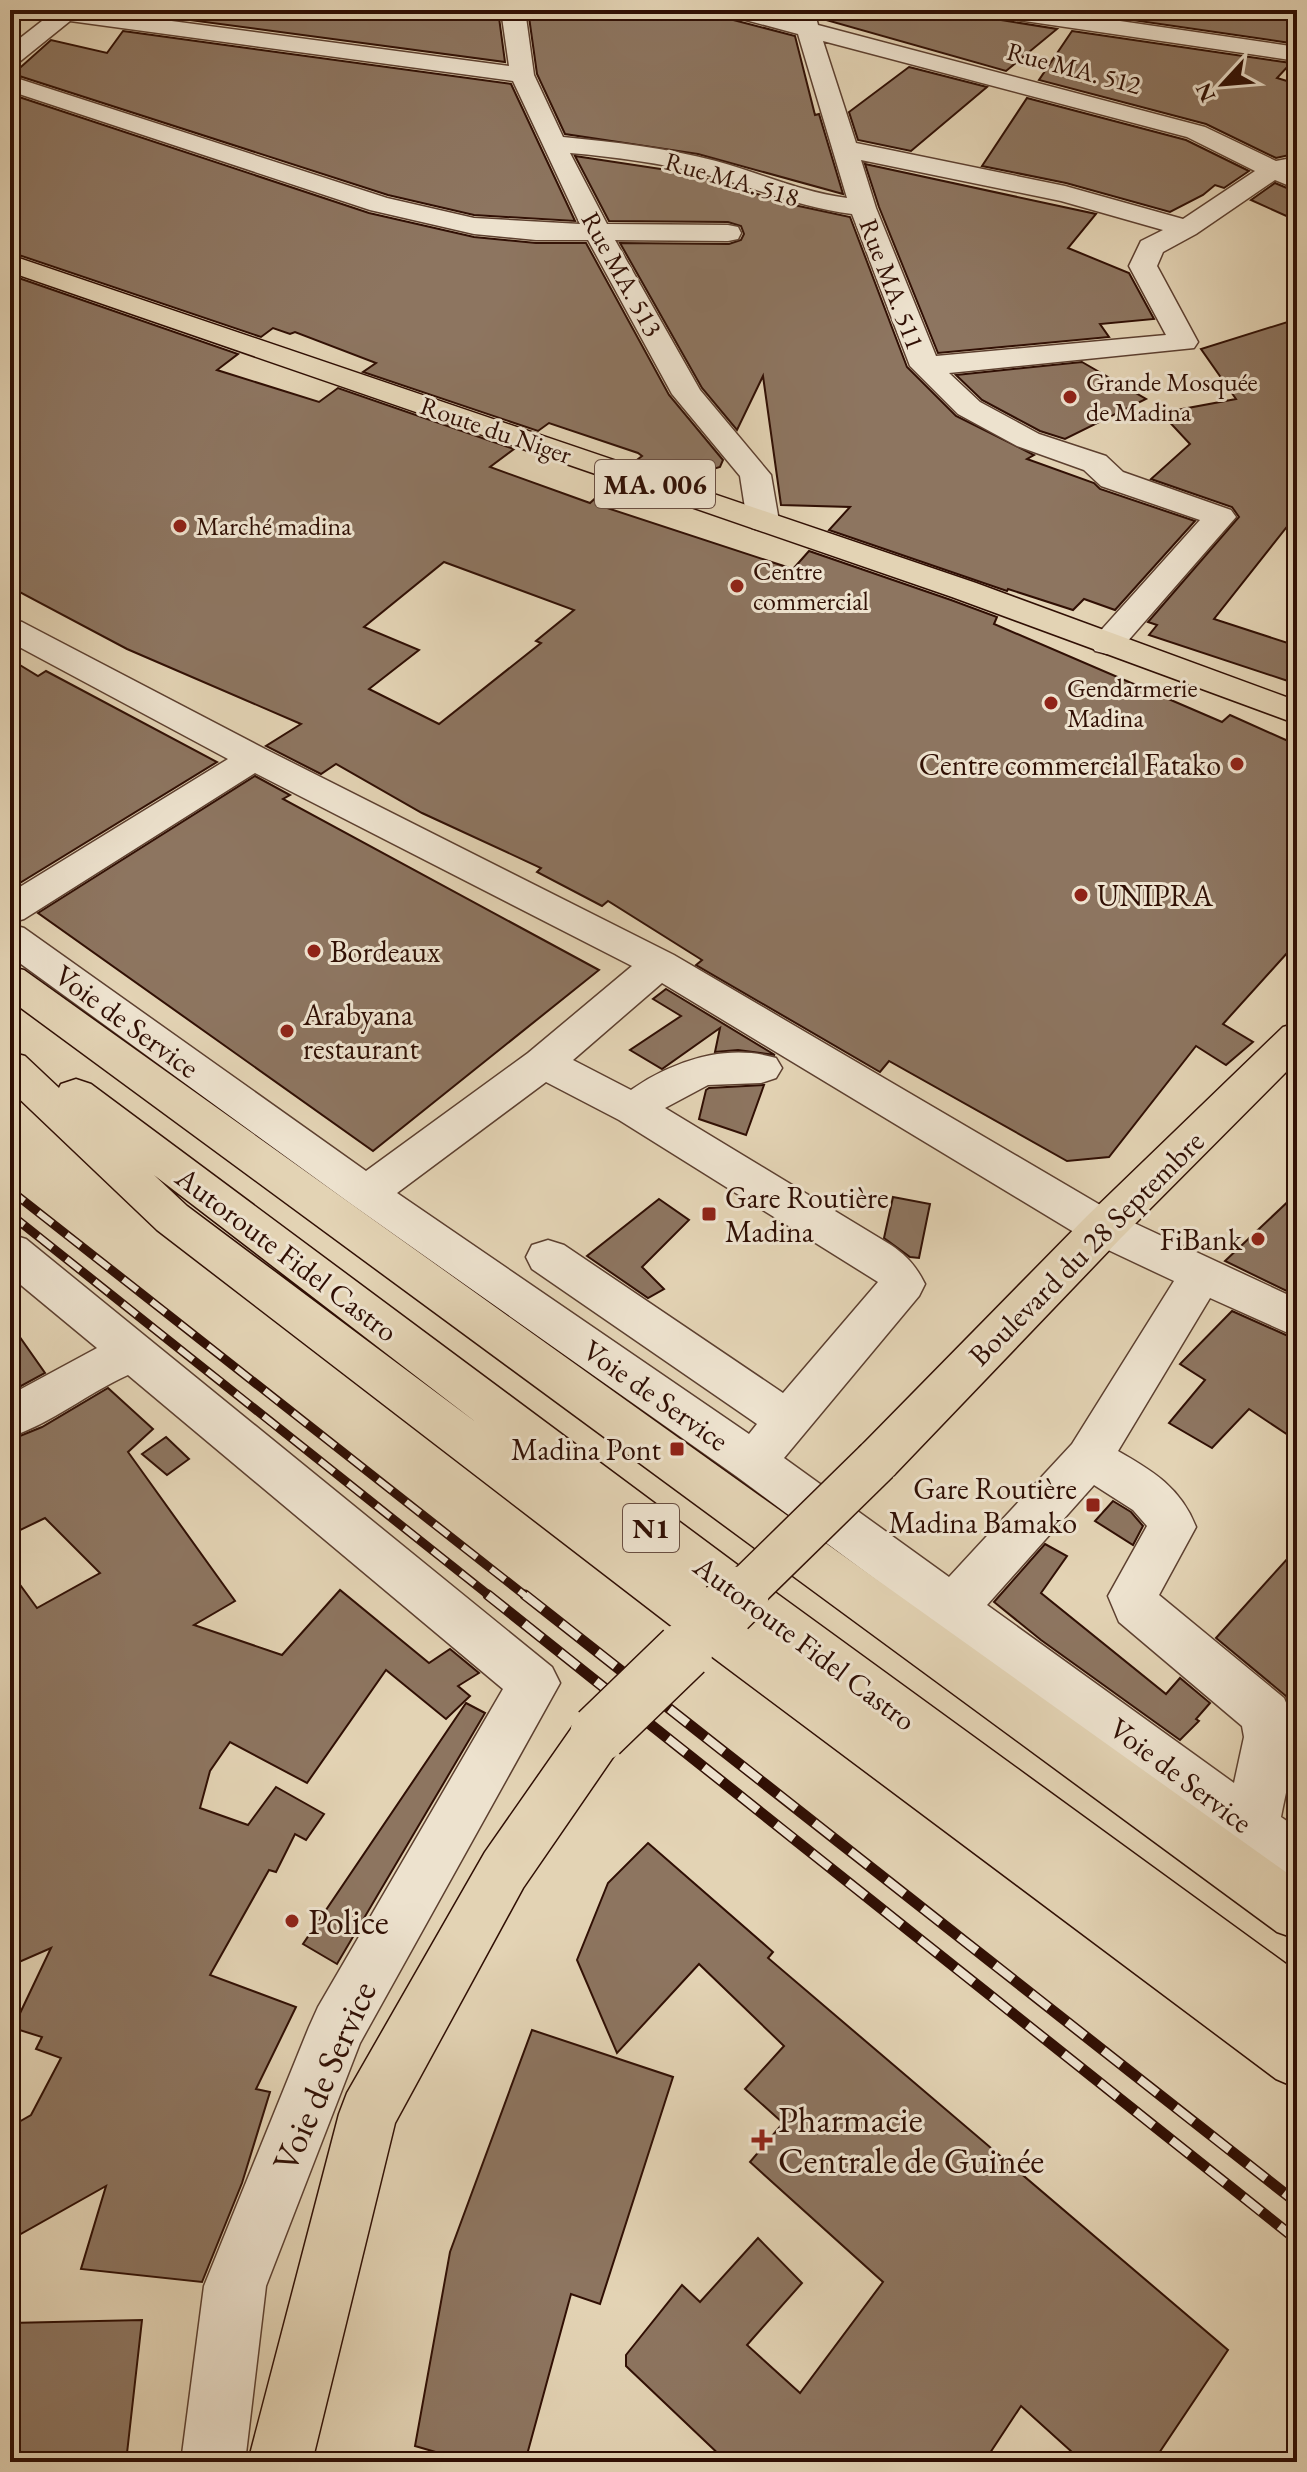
<svg xmlns="http://www.w3.org/2000/svg" width="1307" height="2472" font-family="'EB Garamond',serif">
<style>
.building{fill:#8d7560;stroke:#300f04;stroke-width:2;fill-rule:evenodd}
.lines{fill:none;stroke-linecap:round;stroke-linejoin:round}
.minor-casing{stroke:#5d4030;stroke-width:3}
.major-casing{stroke:#300f04;stroke-width:3}
.highway-casing{stroke:#300f04;stroke-width:3}
.minor{fill:#ede2ce;fill-rule:evenodd}
.major{fill:#e3d3b4;fill-rule:evenodd}
.highway{fill:#e3d3b4;fill-rule:evenodd}
.rail-far1-casing{stroke:#300f04;stroke-width:9}
.rail-casing{stroke:#300f04;stroke-width:11}
.rail-far1{stroke:#ede2ce;stroke-width:6;stroke-dasharray:18;stroke-linecap:butt}
.rail{stroke:#ede2ce;stroke-width:8;stroke-dasharray:23;stroke-linecap:butt}
.major-bridge-far1-casing{stroke:#300f04;stroke-width:47;stroke-linecap:butt}
.major-bridge-casing{stroke:#300f04;stroke-width:60;stroke-linecap:butt}
.major-bridge-far1{stroke:#e3d3b4;stroke-width:44}
.major-bridge{stroke:#e3d3b4;stroke-width:57}
.poi-dot{fill:#8f2418;stroke:#ede2ce;stroke-width:3}
.labels{text-anchor:middle;dominant-baseline:central;stroke-width:6;stroke-linejoin:round;paint-order:stroke}
.far-street-label{font-size:26px;fill:#300f04;stroke:#ede2ce}
.far-poi-label{font-size:26px;fill:#300f04;stroke:#ede2ce;text-anchor:start}
.shield{fill:#ede2ce;stroke:#694e41;stroke-width:2}
.shield-label{font-size:28px;font-weight:bold;fill:#300f04}
.poi-label{font-size:30px;fill:#300f04;stroke:#ede2ce;text-anchor:end}
.street-label{font-size:30px;fill:#300f04;stroke:#ede2ce}
.near-poi-label{font-size:36px;fill:#300f04;stroke:#ede2ce;text-anchor:start}
.near-street-label{font-size:36px;fill:#300f04;stroke:#ede2ce}
</style>
<rect width="100%" height="100%" fill="#e3d3b4"/>
<filter id="stains"><feTurbulence type="fractalNoise" baseFrequency=".0025" numOctaves="4"/><feColorMatrix values="0 0 0 0 .2 0 0 0 0 .09 0 0 0 0 .02 0 0 0 .5 -.17"/></filter>
<radialGradient id="worn" r=".72"><stop offset=".6" stop-color="#630" stop-opacity="0"/><stop offset="1" stop-color="#630" stop-opacity=".3"/></radialGradient>
<g class="building">
<polygon points="139,10 498,10 505,62 137,13"/>
<polygon points="528,10 720,10 726,18 795,36 815,115 819,114 843,194 698,154 565,134 537,74"/>
<polygon points="817,10 983,10 989,18 1057,29 1006,71 819,18"/>
<polygon points="1085,10 1240,10 1260,14 1262,10 1297,10 1297,44 1084,13"/>
<polygon points="123,31 511,84 575,221 474,215 388,195 13,74 51,40 107,53"/>
<polygon points="1072,31 1291,63 1277,78 1297,84 1294,154 1276,158 1206,124 1039,80"/>
<polygon points="909,67 987,87 911,151 858,140 849,112"/>
<polygon points="10,94 369,213 474,237 536,243 586,243 669,395 723,460 720,467 680,479 633,463 642,456 638,453 549,423 538,431 363,372 376,363 295,332 290,334 273,328 261,337 10,252"/>
<polygon points="1027,98 1186,140 1249,171 1224,188 1215,185 1203,195 1170,212 1066,183 982,166"/>
<polygon points="575,156 687,173 794,205 850,217 907,367 956,416 1034,455 1027,459 1094,483 1100,489 1195,521 1115,610 1084,599 1073,610 1008,589 1007,591 829,530 850,507 781,505 763,376 737,430 702,388 620,243 729,244 741,240 744,234 741,226 728,222 609,221"/>
<polygon points="865,164 1096,214 1068,248 1129,273 1154,319 1100,324 1109,337 938,353 879,207"/>
<polygon points="1275,183 1294,191 1293,219 1251,200"/>
<path d="M10,275L238,354L217,370L319,402L338,388L514,449L490,467L590,503L612,483L639,492L598,505L793,569L809,551L951,600L997,617L994,624L1222,722L1230,715L1297,745V942L1223,1024L1253,1042L1226,1065L1196,1046L1109,1157L1067,1161L889,1061L880,1072L696,965L702,960L608,901L602,906L537,872L541,868L422,813L336,764L321,774L266,746L301,724L127,649L10,587ZM444,562L574,610L536,641L541,643L439,724L369,689L419,650L364,627Z"/>
<polygon points="1297,319 1297,514 1214,619 1297,646 1297,684 1149,635 1157,625 1148,622 1239,517 1232,507 1151,479 1190,444 1161,413 1236,399 1201,349"/>
<polygon points="1082,362 1146,399 1065,439 1040,431 982,400 956,375"/>
<polygon points="10,659 38,676 46,671 217,762 10,889"/>
<polygon points="255,776 290,795 283,799 599,970 373,1151 38,913"/>
<polygon points="666,989 775,1055 738,1050 715,1052 720,1028 662,1069 630,1050 681,1016 653,999"/>
<polygon points="764,1085 746,1135 699,1119 706,1090 709,1088"/>
<polygon points="1297,1193 1297,1296 1225,1261"/>
<polygon points="893,1197 930,1204 919,1258 910,1257 884,1238"/>
<polygon points="659,1199 689,1220 642,1267 664,1289 648,1298 587,1256"/>
<polygon points="1232,1311 1297,1340 1297,1441 1249,1409 1212,1448 1169,1423 1205,1380 1180,1364"/>
<polygon points="10,1323 45,1373 10,1392"/>
<polygon points="108,1388 153,1429 128,1452 235,1601 194,1625 282,1655 340,1590 429,1663 450,1649 479,1673 458,1686 470,1696 446,1719 386,1670 307,1783 230,1742 210,1771 200,1808 248,1825 276,1787 324,1814 306,1840 295,1834 276,1872 269,1870 210,1975 296,2007 256,2089 270,2092 242,2183 202,2282 81,2269 106,2186 10,2240 10,2127 31,2115 61,2058 36,2049 42,2037 13,2028 51,1948 10,1966 10,1571 37,1608 100,1573 45,1518 10,1535 10,1440 42,1427"/>
<polygon points="166,1437 189,1459 167,1475 142,1454"/>
<polygon points="1113,1501 1131,1512 1143,1526 1133,1545 1095,1521"/>
<polygon points="1045,1544 1067,1556 1041,1593 1166,1694 1180,1678 1210,1703 1196,1719 1199,1721 1180,1740 1041,1640 994,1602"/>
<polygon points="1297,1548 1297,1726 1286,1696 1216,1638"/>
<polygon points="466,1703 485,1713 337,1964 303,1944"/>
<polygon points="648,1843 773,1952 768,1958 1228,2350 1153,2462 1083,2462 1021,2406 984,2462 727,2462 626,2366 626,2355 682,2285 700,2302 758,2238 802,2283 747,2345 800,2393 883,2282 750,2162 783,2123 745,2089 784,2046 699,1964 617,2053 577,1960 608,1883"/>
<polygon points="532,2030 673,2077 600,2304 571,2294 525,2462 470,2462 415,2446 450,2252"/>
<polygon points="142,2320 126,2462 10,2462 10,2323"/>
</g>
<g class="lines">
<defs>
<g id="minor">
<path d="M56,10H89L509,66L501,10H525L534,75L563,137C613,142 667,148 716,161C760,173 801,192 847,198L798,34L727,15L723,10H762L793,18L790,10H814L818,25L1205,127L1276,161L1297,157V189L1275,180L1196,234L1163,252L1157,266L1198,342L1194,348L949,373L980,402L1039,434L1106,456L1123,472L1231,510L1236,517L1119,651L1107,654L1095,651L1090,644L1095,637L1200,520L1101,486L1084,470L1017,446L958,414L910,366L852,214C798,207 756,188 704,174C661,163 615,157 570,153L607,224L728,225L738,227L741,233L738,239L728,241L615,240L700,390L771,475L779,521L774,528L763,531L752,528L747,521L740,476L672,394L588,240H536L474,234L370,210L10,91V76L387,198L474,218L580,224L513,81L70,21L18,63L10,65V46ZM823,41L1187,137L1255,171L1183,219L1065,186L856,143ZM861,160L1061,201L1163,230L1141,241L1129,266L1166,335L936,356L876,208Z"/>
<polygon points="986,10 1045,10 1297,47 1297,61 998,17 990,15"/>
<path d="M10,619L22,622L267,750L674,955L1119,1216L1297,1299V1337L1210,1298L1118,1451C1153,1471 1181,1488 1196,1527L1159,1595L1284,1698C1303,1738 1289,1774 1281,1817L1297,1828V1886L1278,1878L736,1476L351,1204L10,956V924L24,928L366,1171L528,1053L632,966L255,773L24,919L10,923V893L228,759L10,642ZM662,983L1087,1240L1174,1281L1072,1444L949,1577L784,1458L919,1296L925,1284C916,1266 907,1256 891,1245L665,1108L708,1085L761,1083L776,1078L782,1068L776,1058C726,1043 673,1061 631,1090L573,1060ZM546,1082L619,1120L878,1282L783,1393L564,1245L548,1240L532,1245L526,1257L532,1269L757,1424L749,1434L397,1193ZM1094,1485L1133,1510L1147,1526L1108,1596L1119,1622L1242,1726L1244,1737L1234,1783L987,1605Z"/>
<path d="M10,1234L26,1239L552,1667L560,1683L360,2043L266,2286L245,2462H181L204,2286L309,2027L318,2007L503,1689L128,1375C88,1393 52,1423 10,1437V1395L97,1348L10,1276Z"/>
</g>
<g id="major">
<polygon points="10,255 976,583 1297,701 1297,724 952,597 10,272"/>
<polygon points="1297,1023 1297,1061 1119,1240 894,1475 877,1481 860,1475 853,1461 860,1447 1087,1216 1283,1027"/>
<polygon points="599,1709 618,1716 625,1733 618,1750 523,1888 395,2123 312,2462 248,2462 339,2114 347,2093 485,1852 580,1716"/>
</g>
<g id="highway">
<polygon points="10,967 24,970 1297,1880 1297,1939 1277,1932 10,1000"/>
<path d="M10,1052L25,1056L59,1088L61,1084L76,1079L91,1084L743,1569L1297,1972V2088L1276,2079L691,1641L157,1230L10,1090ZM154,1175L477,1423L187,1206Z"/>
</g>
</defs>
<use href="#minor" class="minor-casing"/>
<use href="#major" class="major-casing"/>
<use href="#highway" class="highway-casing"/>
<use href="#minor" class="minor"/>
<use href="#major" class="major"/>
<use href="#highway" class="highway"/>
<defs>
<g id="rail-far1">
<polyline points="10,1190 527,1597"/>
<polyline points="10,1214 491,1597"/>
</g>
<g id="rail">
<polyline points="488,1595 1297,2240"/>
<polyline points="525,1595 1297,2203"/>
</g>
</defs>
<use href="#rail-far1" class="rail-far1-casing"/>
<use href="#rail" class="rail-casing"/>
<use href="#rail-far1" class="rail-far1"/>
<use href="#rail" class="rail"/>
<defs>
<polyline id="major-bridge-far1" points="738,1597 877,1461"/>
<g id="major-bridge">
<polyline points="727,1608 740,1595"/>
<polyline points="599,1733 684,1651"/>
</g>
</defs>
<use href="#major-bridge-far1" class="major-bridge-far1-casing"/>
<use href="#major-bridge" class="major-bridge-casing"/>
<use href="#major-bridge-far1" class="major-bridge-far1"/>
<use href="#major-bridge" class="major-bridge"/>
</g>
<g class="poi-dot">
<circle cx="1070" cy="397" r="8"/>
<circle cx="180" cy="526" r="8"/>
<circle cx="737" cy="586" r="8"/>
<circle cx="1051" cy="703" r="8"/>
<circle cx="1237" cy="764" r="8"/>
<circle cx="1081" cy="895" r="8"/>
<circle cx="314" cy="951" r="8"/>
<circle cx="287" cy="1031" r="8"/>
<rect x="701" y="1206" width="16" height="16" rx="4"/>
<circle cx="1258" cy="1239" r="8"/>
<rect x="669" y="1441" width="16" height="16" rx="4"/>
<rect x="1085" y="1497" width="16" height="16" rx="4"/>
<circle cx="292" cy="1921" r="8"/>
<path d="M758 2128h8v8h8v8h-8v8h-8v-8h-8v-8h8z"/>
</g>
<g class="labels">
<g class="far-street-label">
<text transform="translate(1074 68) rotate(15)">Rue MA. 512</text>
<text transform="translate(732 179) rotate(16)">Rue MA. 518</text>
<text transform="translate(622 274) rotate(61)">Rue MA. 513</text>
<text transform="translate(892 284) rotate(69)">Rue MA. 511</text>
<text transform="translate(496 430) rotate(19)">Route du Niger</text>
</g>
<g class="far-poi-label">
<text x="1086" y="382">Grande Mosquée<tspan x="1086" dy="30">de Madina</tspan></text>
<text x="196" y="526">Marché madina</text>
<text x="753" y="571">Centre<tspan x="753" dy="30">commercial</tspan></text>
<text x="1067" y="688">Gendarmerie<tspan x="1067" dy="30">Madina</tspan></text>
</g>
<g class="shield">
<rect x="595" y="460" width="120" height="48" rx="6"/>
<rect x="623" y="1504" width="56" height="48" rx="6"/>
</g>
<g class="shield-label">
<text x="655" y="484">MA. 006</text>
<text x="651" y="1528">N1</text>
</g>
<g class="poi-label">
<text x="1221" y="764">Centre commercial Fatako</text>
<text x="1097" y="895" text-anchor="start">UNIPRA</text>
<text x="330" y="951" text-anchor="start">Bordeaux</text>
<text x="303" y="1014" text-anchor="start">Arabyana<tspan x="303" dy="34">restaurant</tspan></text>
<text x="725" y="1197" text-anchor="start">Gare Routière<tspan x="725" dy="34">Madina</tspan></text>
<text x="1242" y="1239">FiBank</text>
<text x="661" y="1449">Madina Pont</text>
<text x="1077" y="1488">Gare Routière<tspan x="1077" dy="34">Madina Bamako</tspan></text>
</g>
<g class="street-label">
<text transform="translate(127 1021) rotate(36)">Voie de Service</text>
<text transform="translate(1086 1248) rotate(-45)">Boulevard du 28 Septembre</text>
<text transform="translate(287 1254) rotate(37)">Autoroute Fidel Castro</text>
<text transform="translate(656 1395) rotate(35)">Voie de Service</text>
<text transform="translate(805 1643) rotate(37)">Autoroute Fidel Castro</text>
<text transform="translate(1181 1775) rotate(37)">Voie de Service</text>
</g>
<g class="near-poi-label">
<text x="308" y="1921">Police</text>
<text x="778" y="2119">Pharmacie<tspan x="778" dy="41">Centrale de Guinée</tspan></text>
</g>
<g class="near-street-label">
<text transform="translate(324 2076) rotate(-66)">Voie de Service</text>
</g>
</g>
<rect width="1307" height="2472" fill="none" stroke="#e3d3b4" stroke-width="40"/>
<rect x="12" y="12" width="1283" height="2448" fill="none" stroke="#300f04" stroke-width="4"/>
<rect x="20" y="20" width="1267" height="2432" fill="none" stroke="#300f04" stroke-width="2"/>
<g transform="translate(1223 84) rotate(244)" stroke="#ede2ce" stroke-width="6" paint-order="stroke">
<path d="M0-6L14 30L0 20L-14 30Z" fill="#300f04"/>
<text y="-12" font-size="22" font-weight="bold" text-anchor="middle" fill="#300f04">N</text>
</g>
<rect width="100%" height="100%" filter="url(#stains)"/>
<rect width="100%" height="100%" fill="url(#worn)"/>
</svg>
